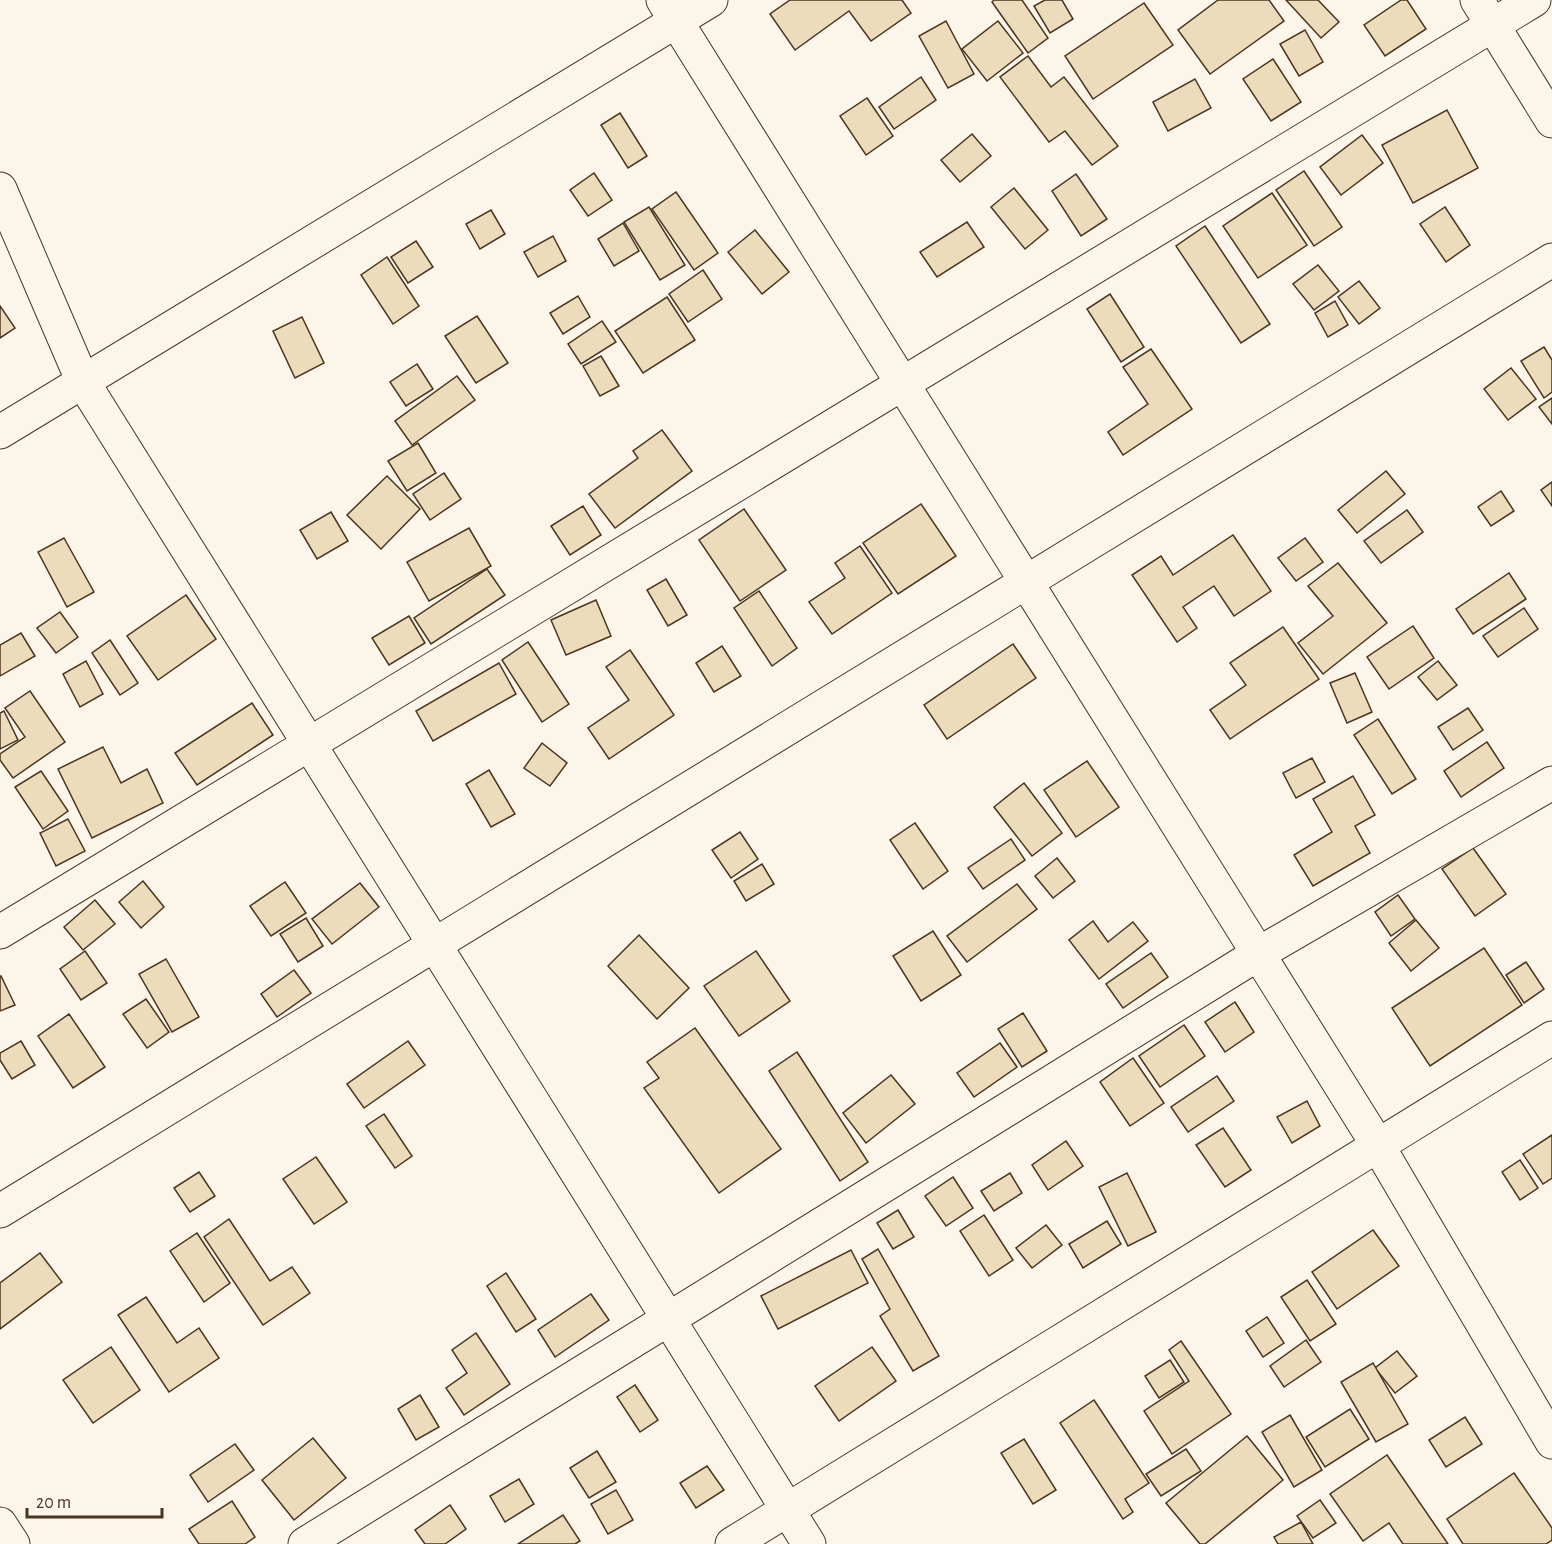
<svg xmlns="http://www.w3.org/2000/svg" width="1552" height="1544" font-family="'Alegreya Sans',sans-serif">
<style>
.building{fill:#ecdcbc;stroke:#4a3520;stroke-width:1.5}
.lines{fill:none;stroke-linecap:round;stroke-linejoin:round}
.street-casing{stroke:#4a3520;stroke-width:35}
.street{stroke:#fbf6e9;stroke-width:33}
</style>
<rect width="100%" height="100%" fill="#fbf6e9"/>
<g class="building">
<polygon points="790,0 902,0 911,13 871,41 849,11 795,50 770,14"/>
<polygon points="994,0 1022,0 1048,38 1028,53 992,2"/>
<polygon points="1045,0 1062,0 1073,19 1050,33 1034,6"/>
<polygon points="1218,0 1269,0 1284,21 1210,74 1178,30"/>
<polygon points="1286,0 1318,0 1339,22 1321,38"/>
<polygon points="1401,0 1407,0 1426,29 1385,56 1364,25"/>
<polygon points="1144,3 1173,45 1093,99 1065,56"/>
<polygon points="946,21 974,74 948,88 919,36"/>
<polygon points="998,21 1023,53 987,81 962,49"/>
<polygon points="1305,30 1323,62 1299,76 1280,44"/>
<polygon points="1028,56 1051,87 1064,77 1118,146 1092,165 1065,131 1049,142 1000,77"/>
<polygon points="1273,59 1301,102 1271,121 1243,79"/>
<polygon points="921,77 936,100 894,129 879,107"/>
<polygon points="1195,79 1211,108 1168,131 1153,102"/>
<polygon points="867,98 893,136 866,155 840,116"/>
<polygon points="1447,110 1478,168 1413,203 1382,145"/>
<polygon points="620,113 647,156 628,168 601,125"/>
<polygon points="972,134 991,156 960,182 941,160"/>
<polygon points="1362,135 1383,163 1341,195 1320,167"/>
<polygon points="1304,171 1342,227 1314,246 1276,190"/>
<polygon points="594,173 612,200 588,216 570,190"/>
<polygon points="1076,174 1107,219 1081,236 1052,191"/>
<polygon points="1014,188 1048,230 1025,249 991,207"/>
<polygon points="676,192 718,253 694,270 652,209"/>
<polygon points="1272,193 1307,245 1258,278 1223,226"/>
<polygon points="649,207 685,265 660,280 624,222"/>
<polygon points="1445,207 1470,245 1446,262 1420,224"/>
<polygon points="491,210 505,234 480,249 466,224"/>
<polygon points="967,222 984,247 937,277 920,252"/>
<polygon points="623,223 639,251 614,266 598,239"/>
<polygon points="1205,226 1270,324 1241,343 1176,246"/>
<polygon points="755,230 789,272 762,294 728,252"/>
<polygon points="553,236 566,261 538,277 524,252"/>
<polygon points="416,241 433,267 408,283 391,257"/>
<polygon points="387,257 419,306 393,324 361,275"/>
<polygon points="1318,265 1339,291 1314,310 1293,284"/>
<polygon points="703,270 722,299 688,322 669,294"/>
<polygon points="1359,281 1380,308 1359,324 1338,297"/>
<polygon points="1110,294 1144,347 1121,362 1087,309"/>
<polygon points="578,296 590,317 563,334 550,313"/>
<polygon points="667,297 695,340 643,373 615,331"/>
<polygon points="1335,301 1348,325 1328,337 1315,313"/>
<polygon points="0,306 15,328 0,338"/>
<polygon points="477,316 508,363 476,383 445,336"/>
<polygon points="302,317 324,363 295,378 273,331"/>
<polygon points="602,321 616,342 581,364 568,344"/>
<polygon points="1544,347 1552,360 1552,392 1544,398 1521,361"/>
<polygon points="1151,349 1192,409 1123,455 1108,432 1148,404 1123,367"/>
<polygon points="601,356 619,386 600,396 583,366"/>
<polygon points="417,364 433,389 406,406 390,382"/>
<polygon points="1511,368 1536,399 1508,420 1484,389"/>
<polygon points="457,376 475,400 412,445 395,421"/>
<polygon points="1552,398 1552,424 1539,407"/>
<polygon points="662,430 692,471 615,528 589,494 638,458 633,451"/>
<polygon points="418,443 436,473 407,491 388,461"/>
<polygon points="1386,471 1405,494 1357,533 1338,510"/>
<polygon points="444,473 461,499 430,520 413,494"/>
<polygon points="387,476 420,509 381,549 347,515"/>
<polygon points="1552,482 1552,506 1541,490"/>
<polygon points="1501,491 1514,511 1491,526 1478,507"/>
<polygon points="921,504 956,556 898,594 863,543"/>
<polygon points="583,506 601,535 570,555 551,526"/>
<polygon points="744,509 786,570 740,601 699,540"/>
<polygon points="1407,510 1423,532 1381,563 1364,541"/>
<polygon points="331,512 348,541 317,559 300,530"/>
<polygon points="469,528 491,566 429,601 407,562"/>
<polygon points="1233,535 1271,591 1234,616 1214,586 1183,607 1197,628 1177,642 1132,575 1161,556 1173,575"/>
<polygon points="64,538 94,592 67,607 38,552"/>
<polygon points="1305,538 1323,562 1296,581 1278,558"/>
<polygon points="860,546 892,593 832,634 809,602 845,578 835,563"/>
<polygon points="1338,563 1387,623 1323,674 1298,643 1333,616 1308,586"/>
<polygon points="487,569 505,595 431,644 414,618"/>
<polygon points="1509,573 1526,599 1473,634 1456,609"/>
<polygon points="666,579 687,615 668,626 647,590"/>
<polygon points="759,591 797,648 772,666 734,608"/>
<polygon points="186,595 216,639 158,680 127,636"/>
<polygon points="596,600 611,636 566,655 551,620"/>
<polygon points="1524,608 1538,629 1498,657 1483,636"/>
<polygon points="60,612 78,637 56,653 37,628"/>
<polygon points="409,616 425,643 389,665 372,638"/>
<polygon points="1413,626 1434,658 1389,689 1367,657"/>
<polygon points="1283,627 1319,679 1230,739 1210,710 1246,685 1230,663"/>
<polygon points="21,633 35,656 0,676 0,645"/>
<polygon points="110,640 138,683 120,695 92,653"/>
<polygon points="528,642 569,704 542,722 502,660"/>
<polygon points="1013,644 1036,678 947,739 924,705"/>
<polygon points="722,646 741,676 714,692 696,663"/>
<polygon points="630,650 674,715 609,759 588,728 629,700 606,667"/>
<polygon points="86,661 103,694 80,707 63,674"/>
<polygon points="1438,661 1457,685 1437,700 1418,677"/>
<polygon points="499,663 516,694 433,741 416,711"/>
<polygon points="1355,673 1372,712 1347,723 1330,683"/>
<polygon points="30,691 65,742 13,778 0,760 0,754 25,737 5,708"/>
<polygon points="252,703 273,735 197,785 175,753"/>
<polygon points="1468,708 1483,730 1453,750 1438,727"/>
<polygon points="4,711 18,740 0,749 0,713"/>
<polygon points="1378,719 1416,779 1392,794 1354,735"/>
<polygon points="1487,742 1504,768 1461,797 1444,771"/>
<polygon points="542,743 567,763 550,786 524,768"/>
<polygon points="103,747 121,783 147,769 163,803 92,838 58,769"/>
<polygon points="1312,758 1325,782 1296,798 1283,773"/>
<polygon points="1087,761 1119,807 1076,837 1044,790"/>
<polygon points="489,770 515,814 491,827 466,784"/>
<polygon points="41,771 68,811 43,829 15,787"/>
<polygon points="1353,776 1375,815 1355,826 1370,853 1313,886 1294,855 1332,832 1313,799"/>
<polygon points="1024,783 1062,833 1032,856 994,807"/>
<polygon points="68,819 85,851 56,866 40,833"/>
<polygon points="915,823 948,871 923,889 890,840"/>
<polygon points="740,832 758,859 731,878 712,850"/>
<polygon points="1011,839 1025,860 983,889 968,868"/>
<polygon points="1473,848 1506,894 1475,916 1442,869"/>
<polygon points="1057,858 1075,881 1053,898 1035,876"/>
<polygon points="762,864 774,884 746,901 734,881"/>
<polygon points="143,881 164,907 141,928 119,902"/>
<polygon points="285,882 306,913 271,936 250,906"/>
<polygon points="360,883 379,907 332,944 312,919"/>
<polygon points="1017,884 1037,909 967,962 947,936"/>
<polygon points="1398,895 1415,919 1391,936 1375,912"/>
<polygon points="95,900 115,924 83,950 64,927"/>
<polygon points="306,918 323,946 298,962 280,934"/>
<polygon points="1416,920 1439,948 1411,971 1389,943"/>
<polygon points="1093,921 1108,942 1133,922 1148,941 1099,979 1069,940"/>
<polygon points="933,931 961,975 921,1001 893,956"/>
<polygon points="639,935 689,988 657,1019 608,966"/>
<polygon points="1484,948 1522,1005 1430,1066 1392,1008"/>
<polygon points="85,951 107,983 81,1000 60,969"/>
<polygon points="756,951 790,1001 739,1036 704,986"/>
<polygon points="1151,953 1168,977 1123,1008 1106,984"/>
<polygon points="166,959 199,1017 172,1032 139,974"/>
<polygon points="1526,962 1544,989 1524,1003 1506,975"/>
<polygon points="294,970 311,993 277,1017 261,994"/>
<polygon points="0,976 1,976 15,1005 0,1011"/>
<polygon points="146,999 169,1032 147,1048 123,1014"/>
<polygon points="1235,1002 1254,1032 1225,1052 1205,1022"/>
<polygon points="1023,1013 1047,1051 1022,1067 998,1029"/>
<polygon points="69,1014 105,1067 73,1088 38,1036"/>
<polygon points="1184,1025 1205,1056 1160,1087 1139,1056"/>
<polygon points="695,1028 781,1149 719,1193 644,1088 659,1078 647,1062"/>
<polygon points="21,1041 35,1065 12,1079 0,1060 0,1053"/>
<polygon points="408,1041 425,1065 364,1108 347,1084"/>
<polygon points="1000,1043 1017,1067 974,1097 957,1073"/>
<polygon points="797,1052 868,1162 840,1181 769,1071"/>
<polygon points="1133,1058 1164,1103 1130,1126 1100,1082"/>
<polygon points="891,1075 915,1104 866,1143 843,1113"/>
<polygon points="1217,1076 1234,1101 1188,1132 1171,1107"/>
<polygon points="1307,1101 1320,1126 1292,1143 1277,1117"/>
<polygon points="384,1114 412,1156 395,1168 366,1126"/>
<polygon points="1223,1128 1251,1170 1225,1187 1196,1145"/>
<polygon points="1552,1135 1552,1178 1543,1184 1523,1154"/>
<polygon points="1066,1141 1083,1166 1048,1190 1032,1165"/>
<polygon points="316,1157 347,1202 314,1224 283,1179"/>
<polygon points="1520,1160 1538,1188 1520,1200 1502,1172"/>
<polygon points="199,1172 215,1196 190,1212 174,1188"/>
<polygon points="1010,1173 1022,1193 994,1211 981,1191"/>
<polygon points="1127,1173 1156,1232 1128,1246 1099,1187"/>
<polygon points="953,1177 973,1208 946,1226 925,1196"/>
<polygon points="898,1210 914,1237 893,1249 877,1223"/>
<polygon points="984,1215 1013,1260 989,1276 960,1231"/>
<polygon points="229,1219 270,1281 292,1267 310,1293 263,1325 204,1237"/>
<polygon points="1107,1221 1121,1244 1083,1268 1069,1244"/>
<polygon points="1046,1225 1062,1245 1032,1268 1016,1248"/>
<polygon points="1373,1230 1399,1266 1337,1309 1312,1272"/>
<polygon points="197,1233 230,1283 204,1302 170,1251"/>
<polygon points="878,1249 939,1356 913,1371 880,1316 890,1309 862,1259"/>
<polygon points="851,1250 868,1283 778,1329 761,1296"/>
<polygon points="40,1253 62,1282 0,1329 0,1283"/>
<polygon points="506,1273 536,1319 516,1332 487,1286"/>
<polygon points="1307,1280 1336,1324 1310,1341 1281,1297"/>
<polygon points="591,1294 609,1320 555,1357 538,1330"/>
<polygon points="146,1297 177,1343 199,1328 219,1358 169,1392 118,1315"/>
<polygon points="1267,1317 1284,1343 1263,1357 1246,1331"/>
<polygon points="476,1333 510,1384 464,1415 446,1388 467,1373 452,1350"/>
<polygon points="1306,1340 1321,1362 1284,1387 1270,1366"/>
<polygon points="1181,1341 1231,1414 1172,1454 1144,1411 1189,1381 1169,1350"/>
<polygon points="111,1347 140,1390 93,1423 63,1380"/>
<polygon points="872,1347 896,1381 839,1421 815,1386"/>
<polygon points="1397,1351 1417,1376 1395,1393 1375,1368"/>
<polygon points="1170,1360 1184,1382 1159,1398 1145,1376"/>
<polygon points="1373,1363 1408,1424 1376,1442 1341,1382"/>
<polygon points="635,1385 658,1420 640,1432 617,1397"/>
<polygon points="420,1395 439,1427 416,1440 398,1409"/>
<polygon points="1094,1400 1149,1483 1125,1499 1133,1512 1123,1519 1060,1423"/>
<polygon points="1350,1409 1369,1439 1325,1467 1306,1437"/>
<polygon points="1290,1415 1322,1470 1294,1487 1262,1432"/>
<polygon points="1465,1417 1482,1444 1446,1467 1429,1440"/>
<polygon points="1247,1436 1283,1480 1205,1544 1200,1544 1166,1503"/>
<polygon points="313,1438 346,1478 294,1520 262,1480"/>
<polygon points="1024,1439 1056,1490 1033,1504 1001,1453"/>
<polygon points="235,1444 254,1470 208,1502 190,1475"/>
<polygon points="1186,1449 1201,1471 1161,1496 1146,1474"/>
<polygon points="597,1451 616,1482 589,1498 570,1468"/>
<polygon points="1387,1455 1448,1544 1403,1544 1389,1523 1363,1541 1330,1494"/>
<polygon points="707,1466 724,1490 696,1508 680,1483"/>
<polygon points="1514,1473 1552,1528 1552,1540 1546,1544 1463,1544 1447,1519"/>
<polygon points="519,1479 534,1504 505,1522 490,1496"/>
<polygon points="616,1490 633,1520 608,1534 591,1504"/>
<polygon points="1320,1500 1336,1523 1313,1538 1297,1516"/>
<polygon points="232,1501 255,1537 245,1544 199,1544 189,1529"/>
<polygon points="450,1505 466,1529 445,1544 425,1544 415,1530"/>
<polygon points="563,1515 580,1541 575,1544 518,1544"/>
<polygon points="1301,1522 1313,1544 1278,1544 1274,1537"/>
</g>
<g class="lines">
<defs>
<g id="street">
<polyline points="663,0 1377,1144 1552,1442"/>
<polyline points="1477,0 1552,121"/>
<polyline points="0,189 83,382 809,1544"/>
<polyline points="0,432 711,0"/>
<polyline points="0,932 1534,0"/>
<path d="M0,1211C518,896 1034,576 1552,260"/>
<polyline points="0,1524 13,1544"/>
<polyline points="305,1544 1258,954 1552,783"/>
<polyline points="732,1544 1552,1038"/>
</g>
</defs>
<use href="#street" class="street-casing"/>
<use href="#street" class="street"/>
</g>
<path d="M27 1508v9h135v-9" fill="none" stroke="#4a3520" stroke-width="3"/>
<text x="36" y="1508" font-size="18" fill="#4a3520" stroke="#fbf6e9" stroke-width="4.5" paint-order="stroke">20 m</text>
</svg>
